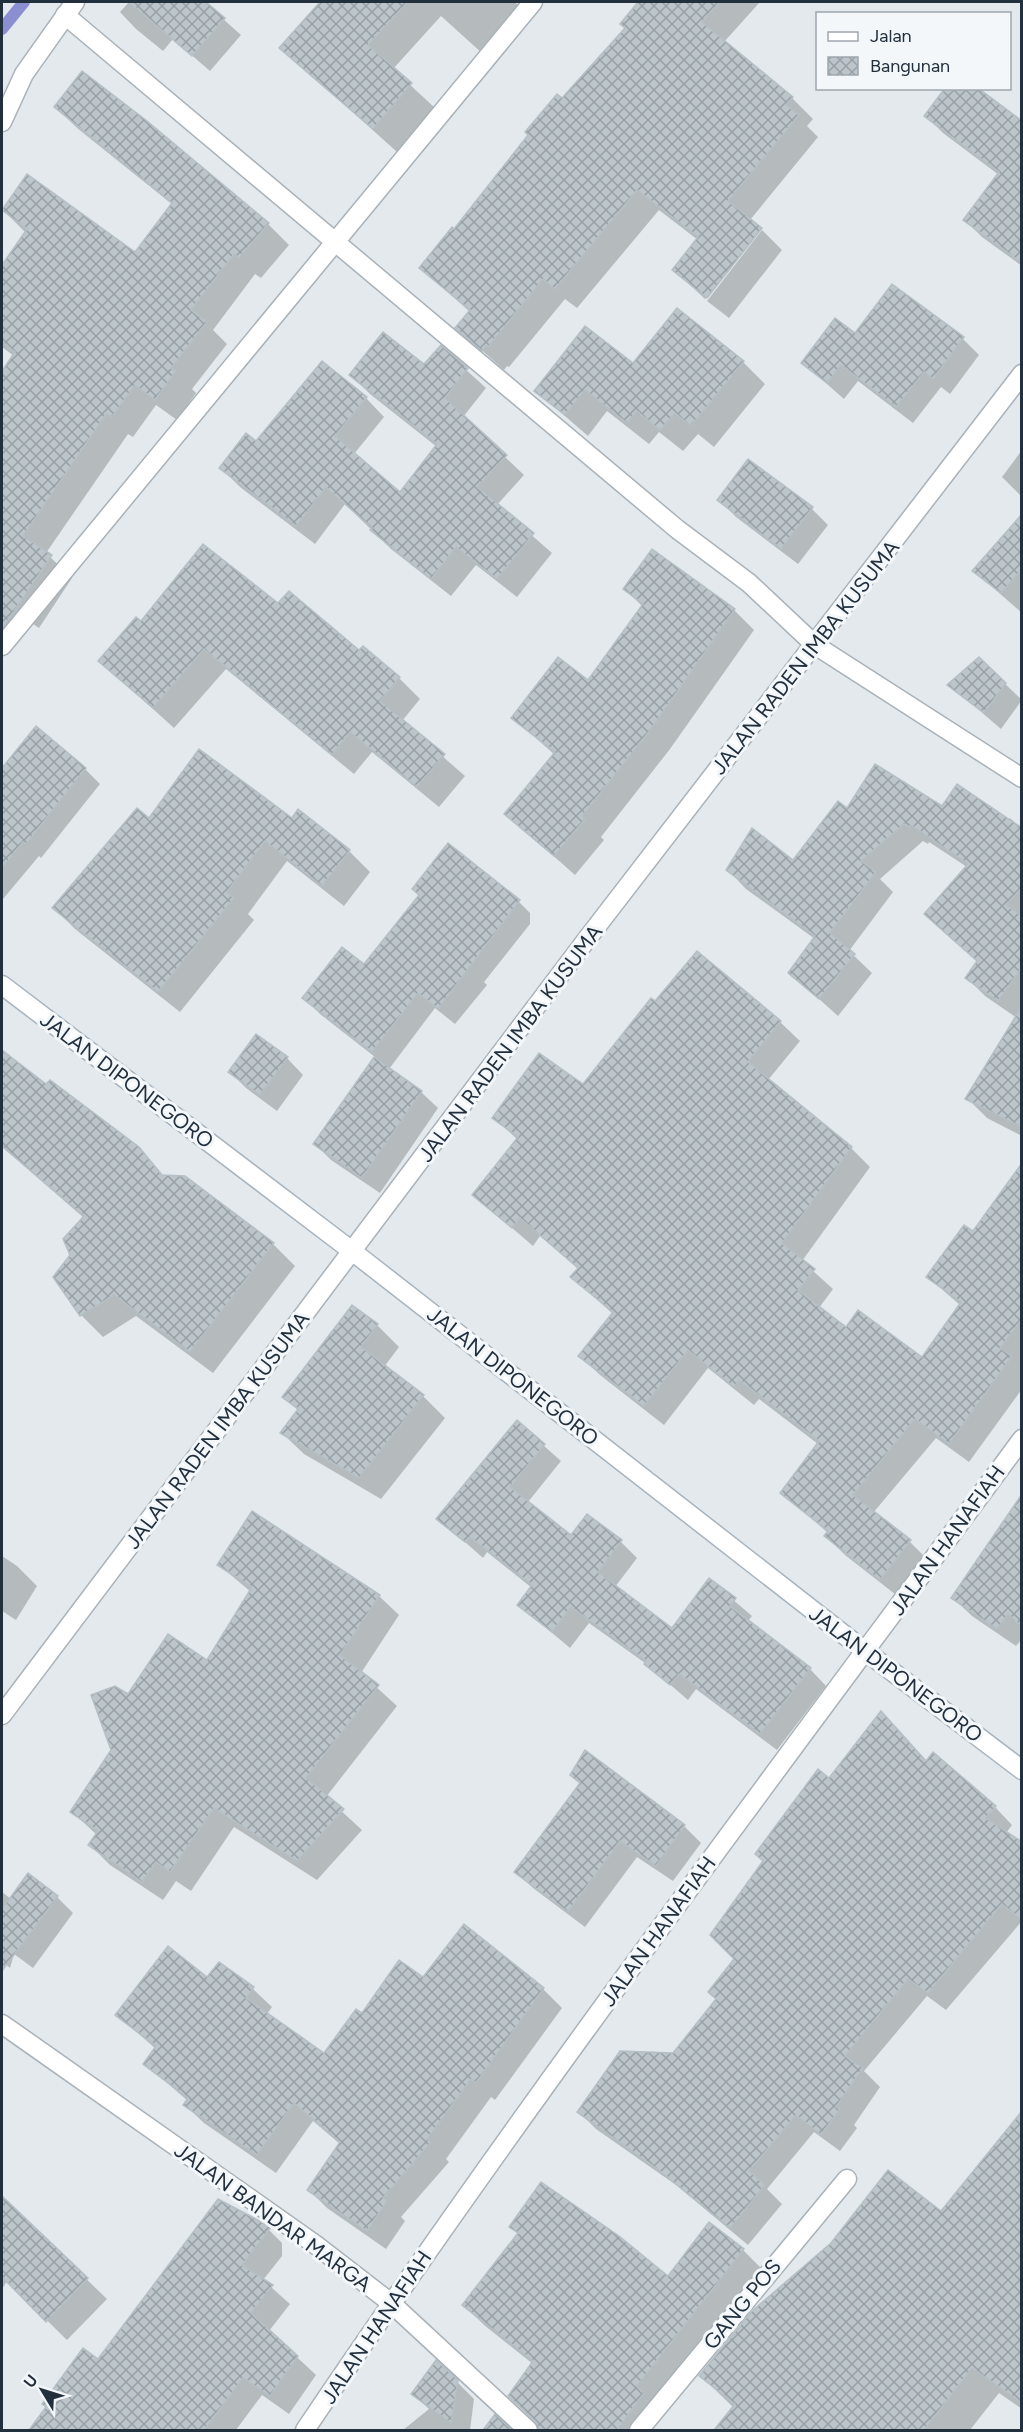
<svg xmlns="http://www.w3.org/2000/svg" width="1023" height="2432" font-family="Figtree,sans-serif">
<style>
.shadow{fill:#0003}
.lines{fill:none;stroke-linecap:round;stroke-linejoin:round}
.stream{stroke:#8b8fd2;stroke-width:12}
.building{fill:url(#building-cross-hatch);stroke:#b5c0c6;stroke-width:1.5}
.street-casing{stroke:#a9b2b8;stroke-width:21}
.secondary-casing{stroke:#a7b4be;stroke-width:21}
.street{stroke:#fff;stroke-width:18}
.secondary{stroke:#fff;stroke-width:18}
.labels{text-anchor:middle;dominant-baseline:central;stroke-width:6;stroke-linejoin:round;paint-order:stroke}
.street-label{font-size:21px;fill:#22303e;stroke:#f3f7f9}
</style>
<defs>
<pattern id="building-cross-hatch" width="8" height="8" patternUnits="userSpaceOnUse" patternTransform="scale(1.5)"><rect width="8" height="8" fill="#bbc5ca"/><path d="M0 0l8 8M0 8l8-8" fill="none" stroke="#98a0a5"/></pattern>
</defs>
<rect width="100%" height="100%" fill="#e3e9ed"/>
<g class="shadow">
<polygon points="129,2 204,2 241,35 210,71 173,39 163,51 136,29 120,12"/>
<polygon points="330,2 515,2 523,10 483,54 441,16 393,69 435,108 397,152 285,51"/>
<polygon points="640,2 760,2 724,42 792,98 813,119 807,126 818,137 750,220 761,229 705,299 674,270 698,240 659,210 577,308 565,299 509,367 507,366 504,370 457,328 470,312 421,268 562,100 626,29 622,24"/>
<polygon points="56,107 268,224 289,245 261,278 255,274 213,330 227,344 192,389 196,393 177,420 156,405 133,437 128,434 46,553 72,578 39,628 18,614 2,629 2,374 14,356 2,347 2,268 26,233 3,210 136,254 173,205 77,128"/>
<polygon points="926,116 1022,123 1022,266 982,237 965,220 999,175 943,133"/>
<polygon points="762,230 782,250 729,318 707,301"/>
<polygon points="892,286 963,339 979,355 950,394 941,387 913,423 858,381 844,399 803,363 855,335"/>
<polygon points="441,347 486,388 463,417 524,475 497,505 552,553 517,597 476,565 451,596 391,549 345,504 315,544 240,487 221,468 257,443 366,398 384,417 354,454 400,494 437,447 370,394 351,375 425,367"/>
<polygon points="743,362 765,384 714,447 698,434 683,451 659,432 649,444 607,411 588,436 536,391"/>
<polygon points="1022,450 1022,497 1002,477"/>
<polygon points="719,500 812,509 828,525 798,564 736,517"/>
<polygon points="1022,516 1021,612 974,571"/>
<polygon points="652,551 734,610 754,630 670,749 601,837 604,840 575,875 506,814 555,755 513,718 588,682 643,607 625,589"/>
<polygon points="278,605 399,678 420,699 402,721 465,776 439,807 372,752 354,774 226,669 174,728 100,661 141,623"/>
<polygon points="979,659 1022,700 1001,729 950,685"/>
<polygon points="2,764 4,766 85,769 100,784 41,858 39,856 3,899"/>
<polygon points="942,808 1008,821 1010,818 1022,829 1022,1011 1017,1018 985,996 967,978 978,962 926,914 967,867 929,842 928,844 923,841 880,879 893,892 849,951 872,973 838,1016 790,973 815,939 746,889 728,870 794,862 847,811"/>
<polygon points="298,811 349,851 370,872 344,906 287,861 248,914 254,920 180,1012 75,929 54,908 149,820 292,820"/>
<polygon points="513,896 530,913 530,924 484,982 487,985 455,1024 435,1008 389,1069 421,1092 438,1108 380,1193 331,1160 315,1144 375,1057 320,1014 304,998 364,966"/>
<polygon points="697,953 780,1022 800,1041 768,1080 851,1148 870,1167 802,1261 833,1289 819,1308 846,1329 922,1359 961,1306 928,1277 973,1234 1022,1165 1022,1389 969,1462 936,1438 873,1513 910,1542 929,1561 900,1598 845,1555 826,1536 828,1533 782,1492 818,1444 759,1399 754,1405 708,1368 664,1425 600,1375 580,1356 613,1314 572,1277 579,1269 540,1236 533,1246 474,1195 518,1140 494,1118 583,1086"/>
<polygon points="1022,1043 1022,1136 987,1118 967,1098"/>
<polygon points="2,1052 46,1086 140,1149 166,1182 168,1180 160,1169 166,1177 184,1177 273,1244 295,1266 213,1373 136,1316 103,1337 81,1315 72,1255 84,1218 2,1147"/>
<polygon points="287,1058 303,1075 277,1111 246,1088 230,1072"/>
<polygon points="377,1325 399,1347 384,1367 423,1396 445,1418 381,1499 304,1454 282,1433 298,1410 284,1397"/>
<polygon points="517,1422 561,1461 528,1502 571,1537 621,1542 637,1558 615,1587 672,1630 710,1580 752,1616 747,1622 810,1669 826,1686 777,1750 696,1689 688,1700 645,1663 589,1623 570,1648 519,1605 532,1588 487,1552 483,1558 438,1518"/>
<polygon points="1022,1513 1022,1639 1016,1646 972,1616 953,1598"/>
<polygon points="2,1556 17,1566 37,1586 16,1620 2,1611"/>
<polygon points="219,1565 379,1596 399,1615 361,1673 397,1706 326,1797 362,1830 317,1880 234,1827 191,1891 176,1881 163,1900 110,1865 90,1845 97,1835 72,1812 113,1750 128,1696 207,1662 251,1592"/>
<polygon points="585,1752 684,1826 701,1843 673,1881 637,1857 585,1927 533,1888 516,1872 581,1784"/>
<polygon points="927,1762 995,1807 1012,1825 1006,1833 1022,1844 1022,1921 946,2010 927,1996 864,2071 880,2087 854,2125 857,2128 840,2151 814,2132 767,2189 782,2204 748,2245 676,2185 596,2129 579,2112 673,2054 717,2000 829,1780"/>
<polygon points="2,1892 11,1899 57,1897 73,1913 33,1968 14,1954 10,1968 2,1961"/>
<polygon points="219,1964 253,1989 272,2007 267,2014 324,2055 362,2015 423,1979 543,1989 562,2008 495,2100 491,2097 446,2159 449,2162 401,2217 405,2221 386,2249 327,2208 309,2190 340,2144 313,2121 276,2173 204,2123 185,2105 188,2101 145,2064 156,2049 117,2015 208,1979"/>
<polygon points="1022,2129 1022,2409 999,2393 970,2430 716,2430 734,2408 701,2376 941,2214"/>
<polygon points="2,2198 107,2299 67,2340 7,2281 2,2289"/>
<polygon points="263,2224 282,2243 282,2256 263,2280 290,2304 269,2331 316,2375 289,2414 262,2395 236,2430 31,2430 48,2407 99,2361"/>
<polygon points="511,2227 668,2278 743,2250 763,2270 652,2430 583,2430 541,2400 533,2364 484,2325 464,2305 519,2234"/>
<polygon points="456,2381 474,2399 470,2430 403,2430 429,2409 413,2394"/>
</g>
<g class="lines">
<polyline class="stream" points="2,29 24,2"/>
</g>
<g class="building">
<polygon points="129,2 206,2 225,18 192,56"/>
<polygon points="320,2 408,2 368,45 412,83 373,129 279,48"/>
<polygon points="638,2 720,2 702,22 793,97 786,105 799,115 728,201 762,228 707,298 672,270 698,237 637,190 555,289 543,279 488,347 486,346 482,351 455,328 470,310 419,268 452,227 454,229 528,135 525,132 557,94 562,98 625,28 620,24"/>
<polygon points="82,71 147,121 269,223 239,258 234,254 191,310 207,322 171,368 176,371 155,400 135,385 112,417 106,414 23,536 52,555 2,629 2,371 15,352 2,342 2,265 27,229 2,210 27,174 135,252 172,203 54,107"/>
<polygon points="945,88 978,88 1022,121 1022,263 963,220 999,172 924,116"/>
<polygon points="892,284 964,337 933,379 924,372 896,407 841,365 827,383 801,363 835,318 855,333"/>
<polygon points="677,308 744,361 691,426 675,413 660,430 637,411 627,423 585,390 565,415 534,391 585,326 633,363"/>
<polygon points="383,332 424,364 441,345 468,368 445,398 507,455 477,487 534,533 497,579 456,547 431,579 370,530 372,528 326,487 296,526 219,468 246,433 256,441 322,361 367,397 335,436 400,492 437,444 349,375"/>
<polygon points="748,459 813,507 781,549 717,500"/>
<polygon points="1022,514 1022,569 1001,593 972,571"/>
<polygon points="203,544 278,603 289,591 359,650 363,646 400,677 380,701 445,754 417,787 350,732 332,755 204,649 153,708 98,661 136,617 141,621"/>
<polygon points="652,549 735,609 651,729 582,816 585,819 554,856 504,814 555,752 511,718 558,657 588,680 643,604 623,589"/>
<polygon points="979,657 1006,683 984,713 947,685"/>
<polygon points="36,726 86,768 26,844 23,842 2,868 2,768"/>
<polygon points="199,749 292,818 298,809 350,850 322,886 265,841 227,892 234,898 158,992 52,908 137,808 149,818"/>
<polygon points="875,764 942,806 957,784 1022,828 1022,888 1006,905 1022,916 1022,967 998,1001 965,978 977,961 924,914 968,864 911,825 909,827 904,824 861,861 876,872 830,933 855,954 819,999 788,973 815,936 726,870 752,828 793,860 838,801 847,808"/>
<polygon points="448,843 520,900 438,1009 418,993 372,1052 302,998 342,947 364,964 419,895 412,889"/>
<polygon points="697,951 781,1021 748,1062 852,1147 782,1243 815,1269 798,1290 846,1327 858,1310 922,1357 961,1302 926,1277 964,1225 973,1231 1022,1163 1022,1319 1000,1348 1012,1356 949,1444 915,1419 853,1495 911,1540 880,1580 824,1536 828,1531 780,1493 819,1441 739,1380 734,1387 688,1350 644,1406 578,1356 613,1312 570,1277 578,1268 520,1218 512,1228 472,1195 518,1137 492,1118 539,1053 583,1084 651,998 655,1001"/>
<polygon points="1022,1006 1022,1127 965,1099"/>
<polygon points="256,1034 288,1057 260,1095 228,1072"/>
<polygon points="2,1050 46,1084 50,1080 139,1147 162,1175 185,1176 274,1243 190,1352 114,1295 80,1316 53,1277 70,1255 63,1239 84,1216 2,1146"/>
<polygon points="374,1057 422,1091 362,1178 313,1144"/>
<polygon points="352,1305 378,1324 361,1347 424,1395 359,1478 280,1433 298,1409 282,1397"/>
<polygon points="517,1420 545,1444 510,1487 571,1535 587,1514 622,1540 598,1572 672,1628 709,1578 736,1598 730,1606 811,1668 760,1734 679,1674 670,1685 644,1664 646,1661 571,1607 552,1632 517,1605 532,1585 470,1537 465,1542 436,1519"/>
<polygon points="1022,1494 1022,1627 1008,1614 997,1629 951,1598"/>
<polygon points="252,1511 380,1595 340,1655 379,1685 306,1778 344,1809 297,1861 214,1808 170,1872 156,1862 142,1882 88,1845 98,1831 70,1812 111,1750 91,1695 115,1686 128,1694 168,1634 207,1660 252,1587 217,1565"/>
<polygon points="881,1711 926,1761 933,1752 996,1806 986,1818 1022,1842 1022,1920 1002,1904 928,1993 908,1979 845,2056 863,2068 836,2107 840,2109 821,2135 796,2115 749,2171 765,2185 730,2228 656,2168 577,2112 620,2051 673,2053 716,1999 708,1992 734,1959 710,1935 763,1861 755,1854 818,1769 829,1778"/>
<polygon points="585,1750 685,1825 656,1866 620,1841 568,1912 514,1872 580,1783 570,1775"/>
<polygon points="28,1873 58,1896 2,1971 2,1909"/>
<polygon points="464,1924 544,1988 476,2083 471,2079 427,2139 431,2142 383,2198 387,2201 367,2231 307,2190 340,2142 294,2103 257,2155 183,2105 188,2098 143,2064 156,2046 115,2015 168,1946 207,1977 219,1962 254,1987 246,1998 324,2053 356,2009 362,2013 399,1960 423,1977"/>
<polygon points="1022,2111 1022,2403 972,2368 924,2430 714,2430 735,2404 699,2376 752,2311 831,2243 888,2170 941,2211"/>
<polygon points="541,2182 619,2236 668,2276 709,2222 744,2249 637,2386 644,2393 617,2430 539,2430 536,2422 508,2396 533,2361 462,2305 518,2233 509,2227"/>
<polygon points="2,2196 88,2278 46,2322 2,2277"/>
<polygon points="218,2199 271,2227 242,2265 273,2285 251,2313 298,2356 270,2396 243,2378 204,2430 29,2430 46,2407 42,2404 83,2348 98,2359"/>
<polygon points="436,2360 458,2380 451,2423 411,2394"/>
<polygon points="495,2414 512,2430 483,2430"/>
</g>
<g class="lines">
<defs>
<g id="street">
<polyline points="65,15 677,529 749,583 815,645 1022,778"/>
<polyline points="2,122 24,74 75,2"/>
<polyline points="2,646 533,2"/>
<polyline points="2,1715 587,939 1022,374"/>
<polyline points="2,2024 316,2245 391,2303 528,2430"/>
<path d="M305,2430C533,2092 780,1767 1022,1439"/>
<polyline points="639,2430 847,2179"/>
</g>
<polyline id="secondary" points="2,985 352,1251 865,1651 1022,1770"/>
</defs>
<use href="#street" class="street-casing"/>
<use href="#secondary" class="secondary-casing"/>
<use href="#street" class="street"/>
<use href="#secondary" class="secondary"/>
</g>
<g class="labels">
<g class="street-label">
<text transform="translate(805 657) rotate(-52)">JALAN RADEN IMBA KUSUMA</text>
<text transform="translate(510 1043) rotate(-53)">JALAN RADEN IMBA KUSUMA</text>
<text transform="translate(127 1080) rotate(37)">JALAN DIPONEGORO</text>
<text transform="translate(513 1376) rotate(38)">JALAN DIPONEGORO</text>
<text transform="translate(217 1430) rotate(-53)">JALAN RADEN IMBA KUSUMA</text>
<text transform="translate(947 1540) rotate(-54)">JALAN HANAFIAH</text>
<text transform="translate(896 1674) rotate(37)">JALAN DIPONEGORO</text>
<text transform="translate(658 1931) rotate(-54)">JALAN HANAFIAH</text>
<text transform="translate(273 2217) rotate(36)">JALAN BANDAR MARGA</text>
<text transform="translate(742 2304) rotate(-51)">GANG POS</text>
<text transform="translate(376 2327) rotate(-56)">JALAN HANAFIAH</text>
</g>
</g>
<rect width="1023" height="2432" fill="none" stroke="#22303e" stroke-width="6"/>
<rect x="816" y="12" width="195" height="78" fill="#f3f7f9" stroke="#9fa7ae" stroke-width="1.5"/>
<rect x="828" y="32" width="30" height="9" fill="#ffffff" stroke="#9fa7ae" stroke-width="1.5"/>
<text x="870" y="42" font-size="18" fill="#22303e">Jalan</text>
<rect x="828" y="57" width="30" height="18" fill="url(#building-cross-hatch)" stroke="#9fa7ae" stroke-width="1.5"/>
<text x="870" y="72" font-size="18" fill="#22303e">Bangunan</text>
<g transform="translate(42 2390) rotate(308)" stroke="#f3f7f9" stroke-width="4.5" paint-order="stroke">
<path d="M0-4.5L10 22L0 15L-10 22Z" fill="#22303e"/>
<text y="-9" font-size="16" font-weight="bold" text-anchor="middle" fill="#22303e">U</text>
</g>
</svg>
